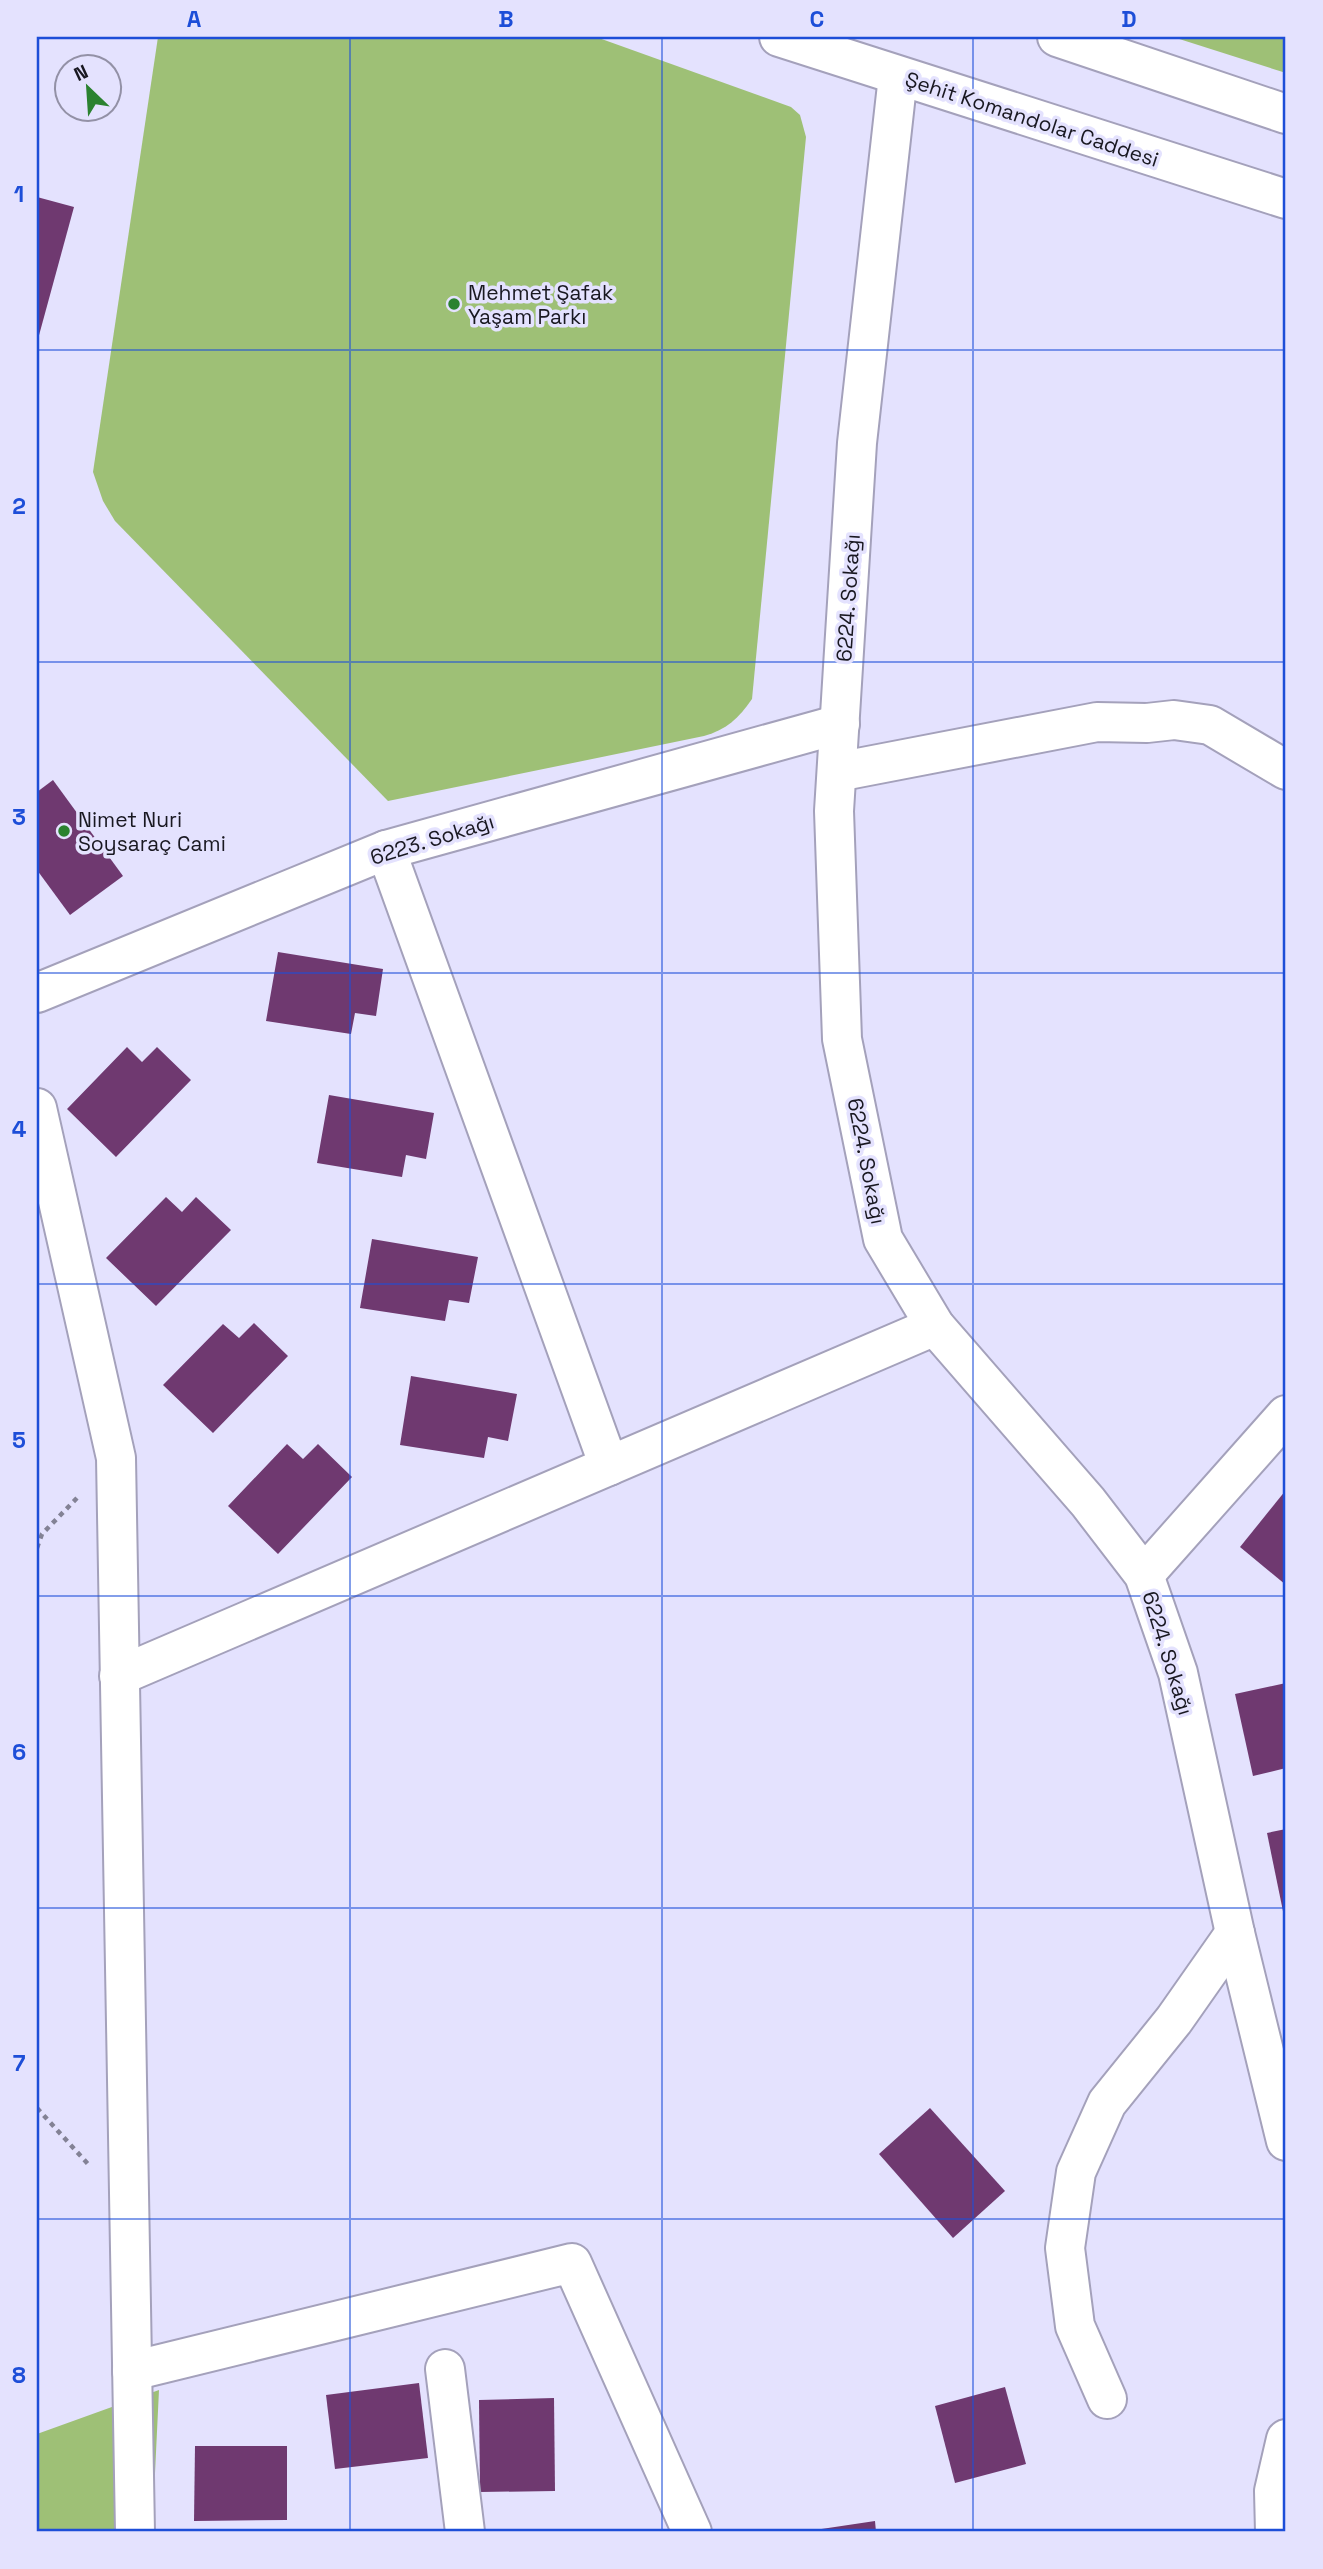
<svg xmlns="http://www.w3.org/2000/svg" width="1323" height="2569" font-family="'Space Grotesk',sans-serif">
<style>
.green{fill:#9ec076}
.building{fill:#6f3970}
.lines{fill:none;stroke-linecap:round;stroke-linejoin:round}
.minor-casing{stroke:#a4a1bb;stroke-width:42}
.primary-casing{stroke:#a4a1bb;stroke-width:42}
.path{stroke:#838295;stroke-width:4.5;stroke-dasharray:5 5;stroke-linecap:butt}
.minor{stroke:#fff;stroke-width:38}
.primary{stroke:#fff;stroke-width:38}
.grid{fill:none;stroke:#1d4ed8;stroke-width:2;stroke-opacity:0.55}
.poi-dot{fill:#2b8230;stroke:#e4e2fe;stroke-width:2.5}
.labels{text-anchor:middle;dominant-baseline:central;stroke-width:7;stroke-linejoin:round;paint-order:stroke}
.street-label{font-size:21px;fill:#191821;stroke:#e4e2fe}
.poi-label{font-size:21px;fill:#191821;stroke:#e4e2fe;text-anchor:start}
.neatline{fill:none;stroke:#1d4ed8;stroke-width:2.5}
.grid-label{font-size:23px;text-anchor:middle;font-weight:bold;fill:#1d4ed8}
</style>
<rect width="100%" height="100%" fill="#e4e2fe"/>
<g class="green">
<path d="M158,37H596L791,107L800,115L806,137L752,699C739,718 726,730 704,736L388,801L115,521L103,501L93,472Z"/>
<polygon points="1173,37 1286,37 1286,73"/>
<polygon points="159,2390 155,2473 154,2532 37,2532 37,2434"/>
</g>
<g class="building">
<polygon points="37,197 74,207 38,339 37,339"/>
<polygon points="53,780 123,876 70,915 37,870 37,792"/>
<polygon points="278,952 383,969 376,1016 355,1013 351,1034 266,1021"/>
<polygon points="127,1047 142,1062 157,1047 191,1080 116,1157 67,1109"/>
<polygon points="329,1095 434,1113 426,1159 406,1155 402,1177 317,1163"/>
<polygon points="166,1197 182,1212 196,1197 231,1230 156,1306 106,1258"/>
<polygon points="372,1239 478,1257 469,1303 449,1300 445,1321 360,1308"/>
<polygon points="254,1323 288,1356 213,1433 163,1385 223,1324 239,1338"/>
<polygon points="411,1376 517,1394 508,1441 488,1437 484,1458 400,1445"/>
<polygon points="287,1444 303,1459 318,1444 352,1477 278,1554 228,1506"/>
<polygon points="1286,1490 1286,1585 1240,1547"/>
<polygon points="1286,1683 1286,1768 1253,1776 1235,1694"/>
<polygon points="1286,1829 1286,1921 1285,1921 1267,1833"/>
<polygon points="930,2108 1005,2191 953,2238 879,2154"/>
<polygon points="419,2383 428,2458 335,2469 326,2395"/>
<polygon points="1005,2387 1026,2464 955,2483 935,2406"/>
<polygon points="554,2398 555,2491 480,2492 479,2400"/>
<polygon points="195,2446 287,2446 287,2520 194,2521"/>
<polygon points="875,2521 876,2532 808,2532 808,2531"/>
</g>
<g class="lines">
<defs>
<g id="minor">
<polyline points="898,76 857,443 834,811 842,1039 883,1239 935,1326 1088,1502 1144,1575 1178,1673 1235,1933 1286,2141"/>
<polyline points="837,772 1097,722 1147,723 1174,720 1210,725 1286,770"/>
<polyline points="386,850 609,1466"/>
<polyline points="37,993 386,850 840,724"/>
<polyline points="37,1108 116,1458 135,2532"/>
<polyline points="1144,1575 1286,1415"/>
<polyline points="119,1676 935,1326"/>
<polyline points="445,2369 465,2532"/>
<polyline points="132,2371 572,2263 692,2532"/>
<polyline points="1107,2399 1075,2326 1065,2248 1076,2172 1107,2103 1174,2020 1235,1933"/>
<polyline points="1275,2532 1274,2491 1286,2439"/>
</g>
<g id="primary">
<polyline points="779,37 1286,199"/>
<polyline points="1057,37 1286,114"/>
</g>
</defs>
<use href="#minor" class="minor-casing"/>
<use href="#primary" class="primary-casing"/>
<g class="path">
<polyline points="37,1548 42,1534 77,1498"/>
<polyline points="37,2108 88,2164"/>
</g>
<use href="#minor" class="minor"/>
<use href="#primary" class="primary"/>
</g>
<path class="grid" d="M350,37V2532M662,37V2532M973,37V2532M37,350H1286M37,662H1286M37,973H1286M37,1284H1286M37,1596H1286M37,1908H1286M37,2219H1286"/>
<g class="poi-dot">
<circle cx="454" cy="304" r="7"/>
<circle cx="64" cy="831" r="7"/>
</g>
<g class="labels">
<g class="street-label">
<text transform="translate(1032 119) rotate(18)">Şehit Komandolar Caddesi</text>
<text transform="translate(848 598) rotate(-86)">6224. Sokağı</text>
<text transform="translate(432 839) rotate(-17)">6223. Sokağı</text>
<text transform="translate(867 1161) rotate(79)">6224. Sokağı</text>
<text transform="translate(1168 1653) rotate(73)">6224. Sokağı</text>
</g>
<g class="poi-label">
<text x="468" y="292">Mehmet Şafak<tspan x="468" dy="24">Yaşam Parkı</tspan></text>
<text x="78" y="819">Nimet Nuri<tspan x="78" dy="24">Soysaraç Cami</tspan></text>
</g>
</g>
<rect width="1323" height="2569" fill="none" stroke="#e4e2fe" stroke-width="77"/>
<g transform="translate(88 88) rotate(335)"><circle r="33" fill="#e4e2fe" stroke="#9391a6" stroke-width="2"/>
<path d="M0-5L12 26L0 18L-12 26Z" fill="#2b8230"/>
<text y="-10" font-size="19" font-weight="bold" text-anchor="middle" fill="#191821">N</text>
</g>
<rect x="38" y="38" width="1246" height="2492" class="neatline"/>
<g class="grid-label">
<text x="194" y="27">A</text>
<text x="506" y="27">B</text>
<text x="817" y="27">C</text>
<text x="1129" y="27">D</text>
<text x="19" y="202">1</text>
<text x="19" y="514">2</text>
<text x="19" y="825">3</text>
<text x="19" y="1137">4</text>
<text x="19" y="1448">5</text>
<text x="19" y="1760">6</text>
<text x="19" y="2071">7</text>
<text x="19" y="2383">8</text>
</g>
</svg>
